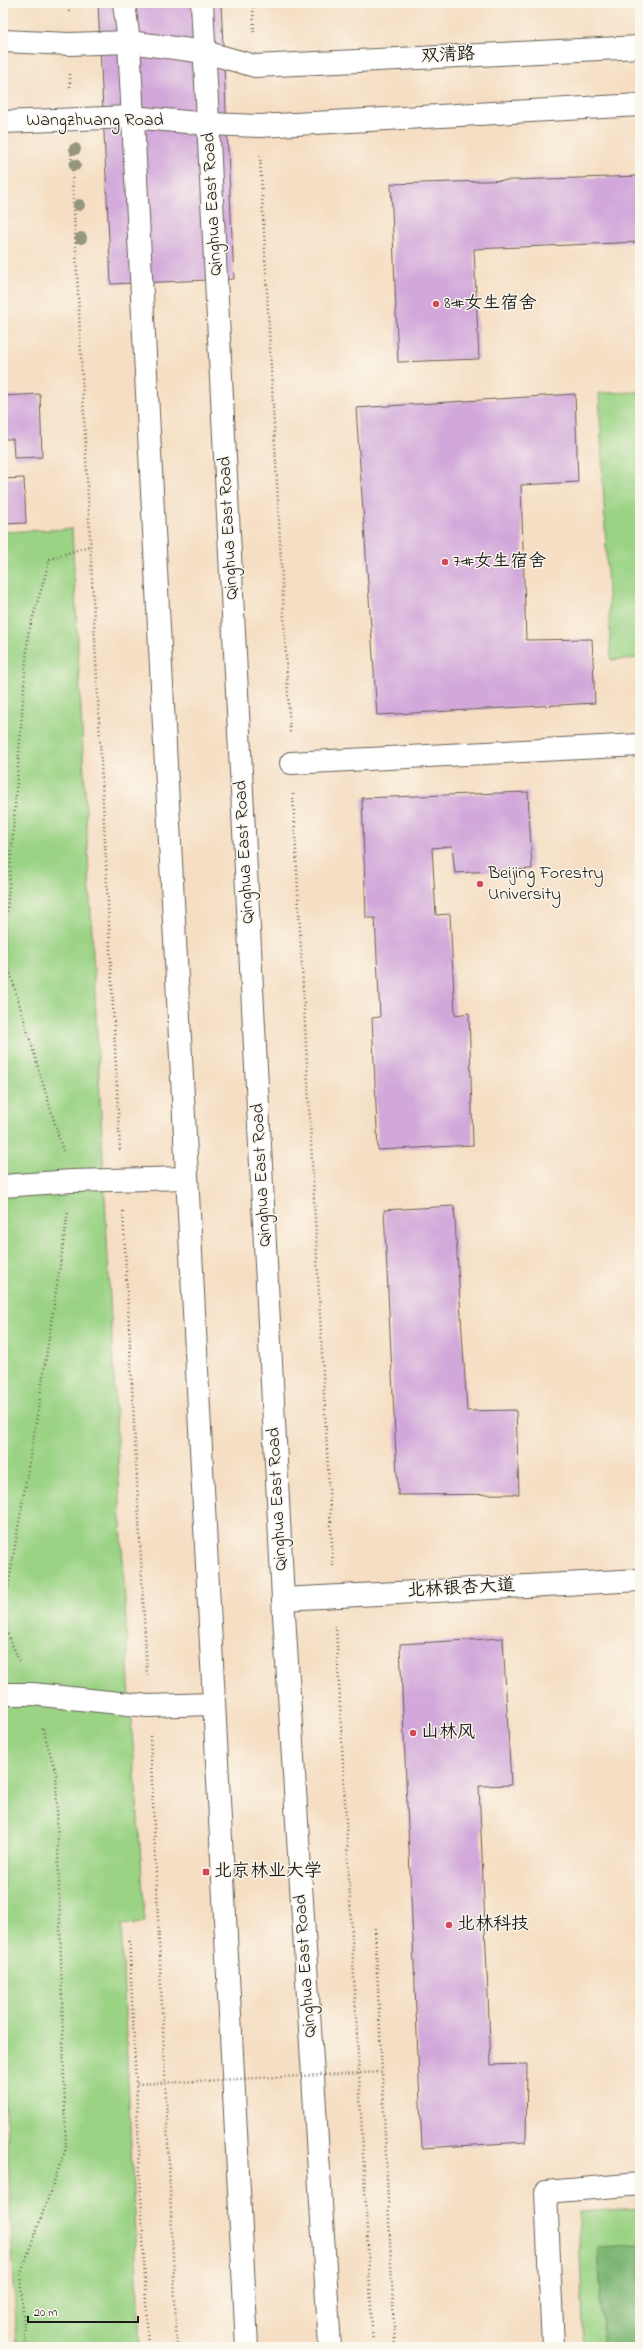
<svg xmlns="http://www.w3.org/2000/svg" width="643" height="2350" font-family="'Indie Flower','LXGW WenKai TC',sans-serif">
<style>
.green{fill:#9bd385;stroke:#5c7850}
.forest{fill:#7cb572;stroke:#4c6847}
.building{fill:#d2a8da}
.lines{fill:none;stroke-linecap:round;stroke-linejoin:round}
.minor-casing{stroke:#686056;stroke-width:24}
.secondary-casing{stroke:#686056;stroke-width:24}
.path{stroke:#686056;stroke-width:2.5;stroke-dasharray:1 3;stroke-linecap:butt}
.minor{stroke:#fff;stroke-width:22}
.secondary{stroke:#fff;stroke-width:22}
.path-bridge{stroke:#686056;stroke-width:2.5;stroke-dasharray:1 3;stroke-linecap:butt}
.tree{fill:#96967c}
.poi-dot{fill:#d1495b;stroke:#fbf7ec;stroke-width:1.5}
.labels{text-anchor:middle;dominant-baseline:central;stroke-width:3;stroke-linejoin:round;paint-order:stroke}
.street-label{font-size:18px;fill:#1c1c1c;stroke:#fbf7ec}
.poi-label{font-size:18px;fill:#1c1c1c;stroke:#fbf7ec;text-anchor:start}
</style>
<rect width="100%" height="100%" fill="#fbf7ec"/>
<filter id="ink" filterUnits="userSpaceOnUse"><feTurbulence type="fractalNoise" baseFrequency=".025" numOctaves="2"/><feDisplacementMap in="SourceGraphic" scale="8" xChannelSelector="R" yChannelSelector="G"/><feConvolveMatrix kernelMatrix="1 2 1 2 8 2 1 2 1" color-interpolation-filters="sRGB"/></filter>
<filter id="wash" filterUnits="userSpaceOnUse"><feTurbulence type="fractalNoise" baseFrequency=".012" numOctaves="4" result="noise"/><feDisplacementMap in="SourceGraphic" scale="16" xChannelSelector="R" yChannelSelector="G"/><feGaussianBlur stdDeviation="0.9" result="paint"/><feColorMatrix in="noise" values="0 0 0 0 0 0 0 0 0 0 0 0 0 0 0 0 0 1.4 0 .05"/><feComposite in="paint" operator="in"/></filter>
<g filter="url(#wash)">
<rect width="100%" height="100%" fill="#f5dec3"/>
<g class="green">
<polygon points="640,392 640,658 611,660 599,393"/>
<polygon points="72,529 129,1684 145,1922 121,1925 140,2347 17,2347 3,2052 3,532"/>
<polygon points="640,2208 640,2347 584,2347 578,2212"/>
</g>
<polygon class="forest" points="640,2245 640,2347 603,2347 597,2247"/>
<g id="blocks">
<g class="building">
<polygon points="98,3 221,3 234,279 111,284"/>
<polygon points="640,176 640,242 474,249 479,359 398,362 391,184"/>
<polygon points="40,394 42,457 14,458 13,439 3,439 3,396"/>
<polygon points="575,394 578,482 521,485 526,640 592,639 595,703 377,715 356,408"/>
<polygon points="24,478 26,523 3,524 3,479"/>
<polygon points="528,792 532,869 455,873 452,846 432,848 436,915 450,914 455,1015 469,1013 473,1145 378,1150 372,1018 380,1017 375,918 366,918 362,798"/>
<polygon points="454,1206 467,1411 516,1410 519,1494 398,1495 384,1210"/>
<polygon points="503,1638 511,1785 479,1786 491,2065 527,2064 526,2142 422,2148 400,1644"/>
</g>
</g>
</g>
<g filter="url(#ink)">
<use href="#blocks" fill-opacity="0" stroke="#686056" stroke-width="1"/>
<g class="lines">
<defs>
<g id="minor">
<polyline points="291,763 640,745"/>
<polyline points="3,1186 72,1181 186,1178"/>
<polyline points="283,1599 640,1580"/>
<polyline points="3,1694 32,1694 148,1706 213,1704"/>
<polyline points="553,2347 546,2192 640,2184"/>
</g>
<g id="secondary">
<polyline points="124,3 129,42 247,2347"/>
<polyline points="202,3 283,1599 330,2347"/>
<polyline points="3,41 69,44 129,42 205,52 255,66 640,47"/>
<polyline points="3,122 131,117 209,124 259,126 640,105"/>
</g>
</defs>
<use href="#minor" class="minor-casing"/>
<use href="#secondary" class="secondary-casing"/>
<g class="path">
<polyline points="68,3 69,13"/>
<polyline points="253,3 254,34"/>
<polyline points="70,74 70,89"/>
<polyline points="71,150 120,1150"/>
<polyline points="260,156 290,733"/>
<polyline points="293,794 333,1566"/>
<polyline points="63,1151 4,952 28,634 50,559 89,546"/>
<polyline points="123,1211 147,1675"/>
<polyline points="3,1617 38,1410 68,1212"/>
<polyline points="3,1623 20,1663"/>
<polyline points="336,1626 373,2347"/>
<polyline points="150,1736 177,2347"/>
<polyline points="375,1928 382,2072"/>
<polyline points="129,1937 136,2084"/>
<polyline points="26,2347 20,2276 66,2148 56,1773 42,1726"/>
</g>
<use href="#minor" class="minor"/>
<use href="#secondary" class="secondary"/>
<polyline class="path-bridge" points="148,2347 136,2084 382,2072 395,2347"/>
</g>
<g class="tree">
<circle cx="75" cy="149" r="6"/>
<circle cx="75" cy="165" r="6"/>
<circle cx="79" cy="205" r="6"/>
<circle cx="81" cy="238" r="6"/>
</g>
</g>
<g class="poi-dot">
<circle cx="436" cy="304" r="4"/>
<circle cx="445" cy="562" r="4"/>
<circle cx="480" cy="884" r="4"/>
<circle cx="413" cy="1733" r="4"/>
<rect x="202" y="1868" width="8" height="8" rx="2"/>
<circle cx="449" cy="1925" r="4"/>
</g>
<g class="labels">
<g class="street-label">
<text transform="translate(448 56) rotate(-3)">双清路</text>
<text x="95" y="121">Wangzhuang Road</text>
<text transform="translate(213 204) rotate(-93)">Qinghua East Road</text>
<text transform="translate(229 528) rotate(-93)">Qinghua East Road</text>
<text transform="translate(245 852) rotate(-93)">Qinghua East Road</text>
<text transform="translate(262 1175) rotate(-93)">Qinghua East Road</text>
<text transform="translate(278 1499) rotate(-93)">Qinghua East Road</text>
<text transform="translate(461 1589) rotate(-3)">北林银杏大道</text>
<text transform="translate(306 1966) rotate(-94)">Qinghua East Road</text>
</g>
<g class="poi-label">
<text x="444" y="304">8#女生宿舍</text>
<text x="453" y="562">7#女生宿舍</text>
<text x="488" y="874">Beijing Forestry<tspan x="488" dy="21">University</tspan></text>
<text x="421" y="1733">山林风</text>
<text x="214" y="1872">北京林业大学</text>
<text x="457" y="1925">北林科技</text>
</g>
</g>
<rect width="643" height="2350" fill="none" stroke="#fbf7ec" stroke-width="16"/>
<path d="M28 2316v6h110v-6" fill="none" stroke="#1c1c1c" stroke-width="2"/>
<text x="34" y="2316" font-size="12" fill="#1c1c1c" stroke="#fbf7ec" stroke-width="3" paint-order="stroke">20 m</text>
</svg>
